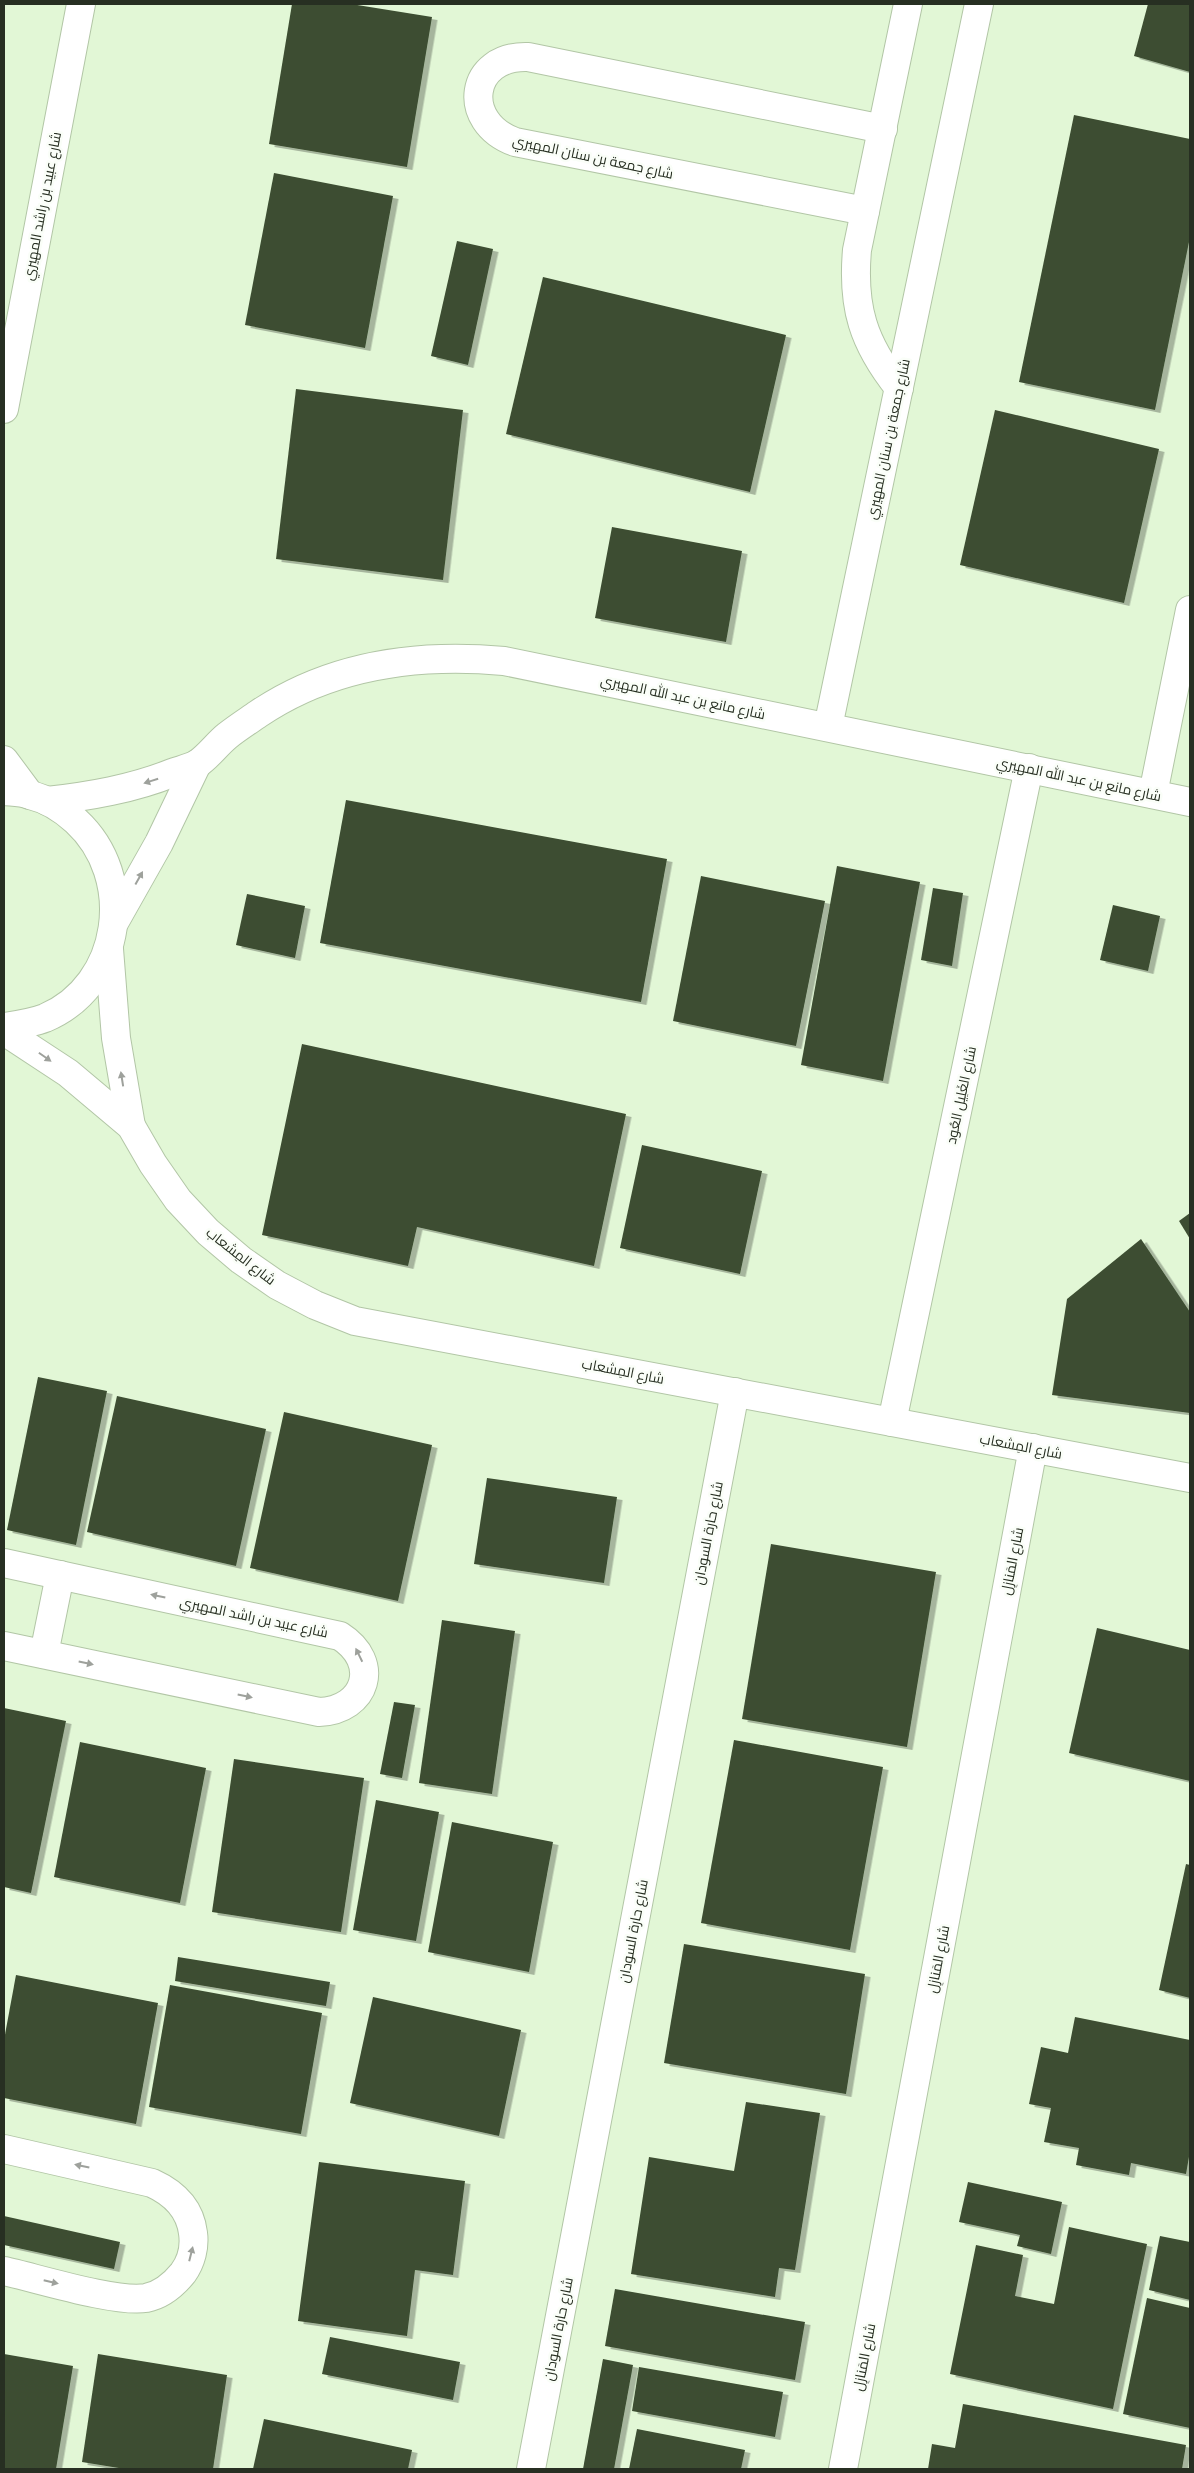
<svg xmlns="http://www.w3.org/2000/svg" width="1194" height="2473" font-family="Ubuntu,Cairo,sans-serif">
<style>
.building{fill:#3c4d31;filter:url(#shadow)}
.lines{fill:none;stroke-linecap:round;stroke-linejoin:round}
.minor-casing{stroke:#b2c6a6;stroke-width:30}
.minor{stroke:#fff;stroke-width:28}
.oneway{fill:#9ea19c}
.labels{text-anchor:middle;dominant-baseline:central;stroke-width:5;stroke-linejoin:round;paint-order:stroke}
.street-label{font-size:14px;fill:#272f22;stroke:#fafef8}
</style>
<defs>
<filter id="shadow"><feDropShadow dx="5.5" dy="3" stdDeviation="0" flood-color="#0004"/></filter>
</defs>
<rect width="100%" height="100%" fill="#e2f7d6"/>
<g class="building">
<polygon points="292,4 351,4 432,17 407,167 269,144"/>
<polygon points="1148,4 1190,4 1190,72 1134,56"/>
<polygon points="1074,115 1190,139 1190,237 1155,410 1019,382"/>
<polygon points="274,173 393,196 365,348 245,325"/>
<polygon points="457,241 493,249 468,365 431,356"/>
<polygon points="543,277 786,335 750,492 506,434"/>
<polygon points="296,389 463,410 443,580 276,559"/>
<polygon points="995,410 1159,449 1124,603 960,565"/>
<polygon points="612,527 742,551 726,642 595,618"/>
<polygon points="346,800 667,859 641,1002 320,943"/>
<polygon points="837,866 920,882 883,1081 801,1065"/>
<polygon points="701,876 825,901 796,1046 673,1021"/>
<polygon points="933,888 963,893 952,966 921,960"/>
<polygon points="247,894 305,906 295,958 236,945"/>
<polygon points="1113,905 1160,916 1148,971 1100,960"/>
<polygon points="302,1044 626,1114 594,1266 417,1227 408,1266 262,1235"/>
<polygon points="642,1145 762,1171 740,1274 620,1248"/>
<polygon points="1190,1213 1190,1239 1179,1221"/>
<polygon points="1141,1239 1190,1312 1190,1413 1052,1395 1067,1299"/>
<polygon points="38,1377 107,1391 76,1545 7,1530"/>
<polygon points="117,1396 266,1429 236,1566 87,1532"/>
<polygon points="284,1412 432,1445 398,1601 250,1568"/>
<polygon points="487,1478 617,1497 604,1583 474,1564"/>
<polygon points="771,1544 936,1572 907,1747 742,1719"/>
<polygon points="442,1620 515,1631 492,1794 419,1783"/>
<polygon points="1097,1628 1190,1650 1190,1781 1069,1753"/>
<polygon points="394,1702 415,1705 402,1778 380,1774"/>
<polygon points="4,1708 66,1721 31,1893 4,1887"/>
<polygon points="734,1740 883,1767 850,1950 701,1923"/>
<polygon points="80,1742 206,1768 180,1903 54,1877"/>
<polygon points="234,1759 364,1778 341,1932 212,1912"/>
<polygon points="376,1800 439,1812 416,1941 353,1930"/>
<polygon points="452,1822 553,1842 529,1972 428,1952"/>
<polygon points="1186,1864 1190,1865 1190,1998 1159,1990"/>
<polygon points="684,1944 865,1974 846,2094 664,2063"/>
<polygon points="178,1957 330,1982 326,2006 175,1981"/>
<polygon points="16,1975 158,2003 136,2124 4,2098 4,2040"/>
<polygon points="170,1985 322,2013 301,2134 149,2107"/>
<polygon points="373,1997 521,2030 499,2136 350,2103"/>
<polygon points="1075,2017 1190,2040 1190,2151 1186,2174 1131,2163 1129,2175 1076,2165 1079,2148 1044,2142 1051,2108 1029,2104 1041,2047 1068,2053"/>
<polygon points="746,2102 820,2113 795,2270 779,2268 775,2297 631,2274 649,2157 734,2171"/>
<polygon points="319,2162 465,2181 453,2275 415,2270 407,2336 298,2321"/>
<polygon points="968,2182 1062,2202 1051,2254 1017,2246 1020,2235 959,2222"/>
<polygon points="4,2216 120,2242 114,2269 4,2245"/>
<polygon points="1069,2227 1147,2244 1113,2409 950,2374 976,2245 1023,2255 1015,2296 1054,2304"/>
<polygon points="1160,2236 1190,2242 1190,2300 1149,2290"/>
<polygon points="615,2289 805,2322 795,2380 605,2346"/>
<polygon points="1147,2298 1190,2308 1190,2428 1123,2414"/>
<polygon points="330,2337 460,2362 453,2400 322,2374"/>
<polygon points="4,2354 73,2366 56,2469 4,2469"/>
<polygon points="98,2354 227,2375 213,2469 125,2469 82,2462"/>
<polygon points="603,2359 633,2365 614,2469 583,2469"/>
<polygon points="639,2367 783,2392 775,2437 632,2411"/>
<polygon points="963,2404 1186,2445 1182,2469 928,2469 932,2444 955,2448"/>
<polygon points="264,2419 412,2450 408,2469 253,2469"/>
<polygon points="637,2429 745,2450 741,2469 629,2469"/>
</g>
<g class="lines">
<defs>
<g id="minor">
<path d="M865,211L515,142C460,122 469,55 528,57L883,129"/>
<path d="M899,388C863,343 852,307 857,250L908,4"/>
<polyline points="4,409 81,4"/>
<polyline points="828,727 979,4"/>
<polyline points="4,760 30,795"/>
<path d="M4,791C12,792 22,792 30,795C47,799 63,809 76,821C137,877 123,985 45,1018C32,1023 18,1025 4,1027"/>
<polyline points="1153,794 1190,610"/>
<path d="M47,801C90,796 132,789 172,773C180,770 190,768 197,764C208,757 217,744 227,736C237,728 248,721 258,714C332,664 417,653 504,661L1190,802"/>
<polyline points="115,921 159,843 197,764"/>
<polyline points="109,949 116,1038 131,1126"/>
<polyline points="4,1031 68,1073 131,1126 153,1164 178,1200 208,1232 241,1260 277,1285 315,1305 355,1321 1190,1478"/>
<polyline points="892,1422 1029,768"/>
<path d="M4,1563L340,1636C381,1662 367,1710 319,1712L4,1646"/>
<polyline points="44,1654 60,1575"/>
<path d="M4,2149L152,2183C174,2193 190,2208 193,2233C195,2247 191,2262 183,2273C174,2284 161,2295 146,2298C116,2303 36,2278 4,2271"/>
<polyline points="531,2469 735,1392"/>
<polyline points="843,2469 1033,1448"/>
</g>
</defs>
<use href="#minor" class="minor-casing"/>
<use href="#minor" class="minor"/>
</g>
<defs><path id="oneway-solid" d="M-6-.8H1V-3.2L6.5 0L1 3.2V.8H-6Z" transform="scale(1.25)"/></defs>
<g class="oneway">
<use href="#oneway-solid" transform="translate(151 781) rotate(163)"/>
<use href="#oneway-solid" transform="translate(139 878) rotate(-61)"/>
<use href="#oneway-solid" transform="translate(45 1057) rotate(35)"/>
<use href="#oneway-solid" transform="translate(122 1079) rotate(-99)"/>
<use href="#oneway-solid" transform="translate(158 1596) rotate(-168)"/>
<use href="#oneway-solid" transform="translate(359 1655) rotate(-116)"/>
<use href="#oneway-solid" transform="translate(86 1663) rotate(12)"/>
<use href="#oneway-solid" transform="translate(245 1696) rotate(12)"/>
<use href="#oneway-solid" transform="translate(82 2166) rotate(-168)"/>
<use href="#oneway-solid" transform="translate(191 2254) rotate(-76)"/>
<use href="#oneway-solid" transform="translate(51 2282) rotate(13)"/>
</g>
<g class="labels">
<g class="street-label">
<text transform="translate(593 157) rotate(12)">شارع جمعة بن سنان المهيري</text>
<text transform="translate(42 206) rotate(-79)">شارع عبيد بن راشد المهيري</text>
<text transform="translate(888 439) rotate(-78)">شارع جمعة بن سنان المهيري</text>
<text transform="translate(683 697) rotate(12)">شارع مانع بن عبد الله المهيري</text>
<text transform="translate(1079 779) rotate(12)">شارع مانع بن عبد الله المهيري</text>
<text transform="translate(961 1095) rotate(-78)">شارع الغَلِيل العُود</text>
<text transform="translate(241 1256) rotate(38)">شارع المِشعاب</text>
<text transform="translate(623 1371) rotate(11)">شارع المِشعاب</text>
<text transform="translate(1021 1446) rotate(11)">شارع المِشعاب</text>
<text transform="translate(708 1533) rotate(-79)">شارع حارة السودان</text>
<text transform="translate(1012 1561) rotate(-79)">شارع المَنازِل</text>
<text transform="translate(254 1617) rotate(12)">شارع عبيد بن راشد المهيري</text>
<text transform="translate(633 1931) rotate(-79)">شارع حارة السودان</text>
<text transform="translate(938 1959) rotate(-79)">شارع المَنازِل</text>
<text transform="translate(558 2329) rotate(-79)">شارع حارة السودان</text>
<text transform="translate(864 2357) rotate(-79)">شارع المَنازِل</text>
</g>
</g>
<rect width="1194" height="2473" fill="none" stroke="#272f22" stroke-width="10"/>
</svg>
